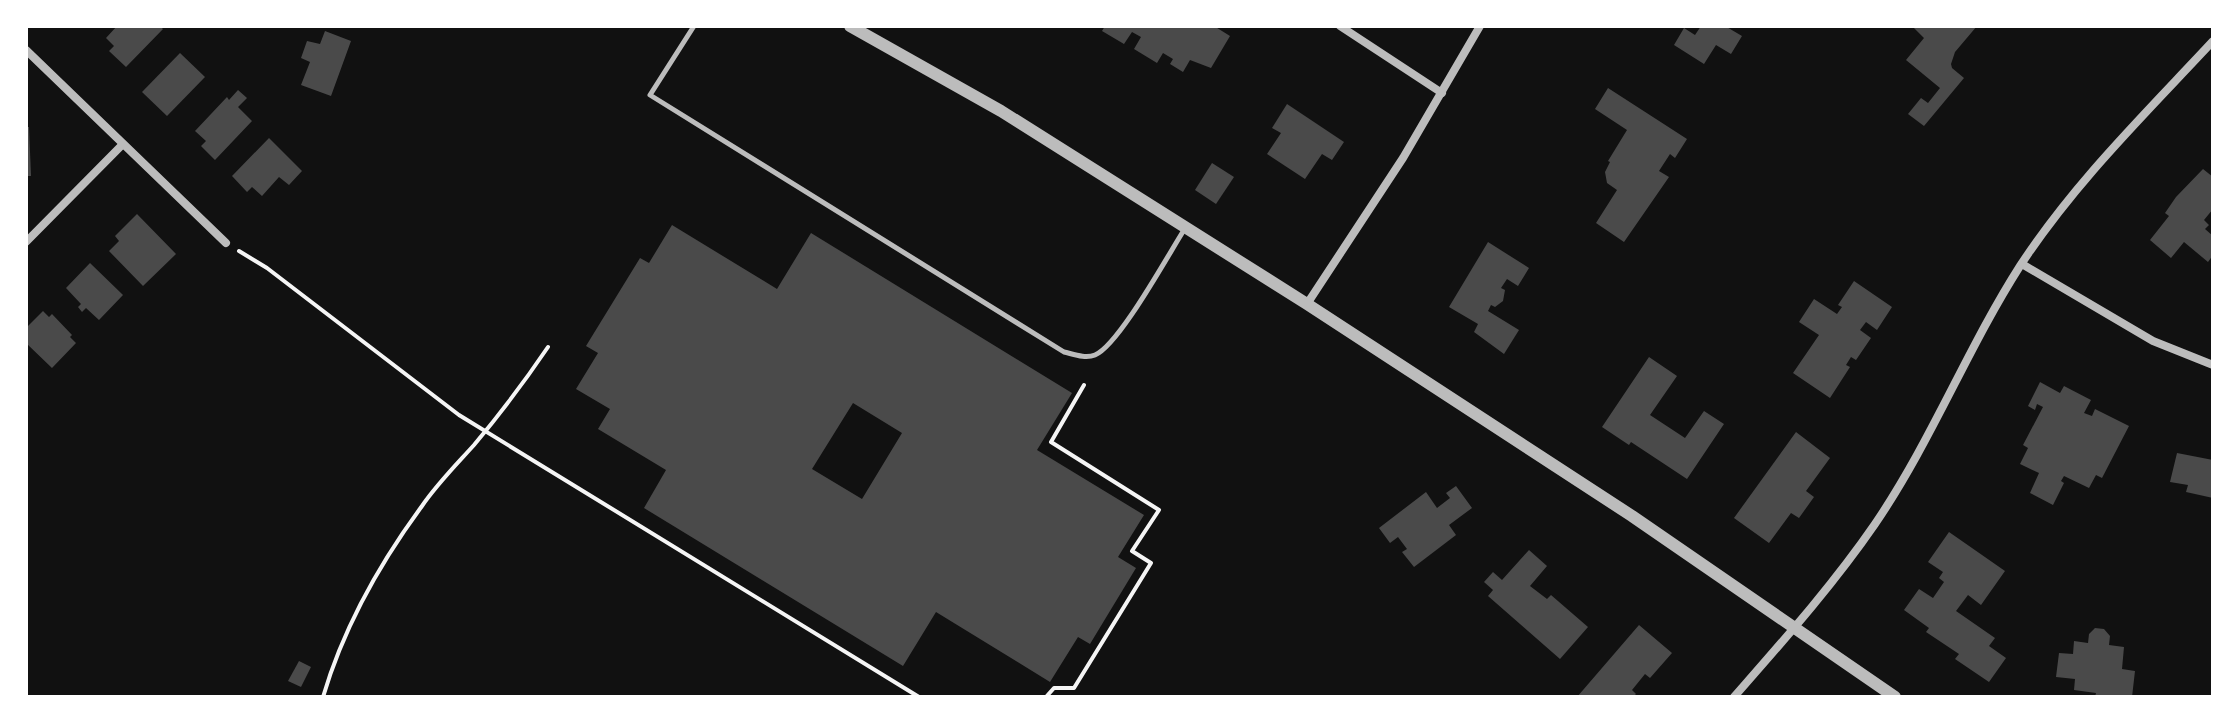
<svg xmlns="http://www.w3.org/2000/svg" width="2239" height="723" font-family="'Noto Sans',sans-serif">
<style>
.building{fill:#4a4a4a;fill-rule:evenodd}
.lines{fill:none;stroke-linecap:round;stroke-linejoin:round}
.path{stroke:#f5f5f5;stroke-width:4}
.service{stroke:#bcbcbc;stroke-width:5}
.minor{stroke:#bcbcbc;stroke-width:8}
.tertiary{stroke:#bcbcbc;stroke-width:12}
</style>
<rect width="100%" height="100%" fill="#111"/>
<g class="building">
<polygon points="117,26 160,26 163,29 126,67 109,51 114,46 106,38"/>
<polygon points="1105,26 1214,26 1230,36 1211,68 1190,60 1183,72 1170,64 1173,59 1163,53 1157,63 1134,49 1141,37 1132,32 1124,44 1102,31"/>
<polygon points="1701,26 1725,26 1742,36 1731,54 1716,45 1704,64 1674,45 1684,28 1695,35"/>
<polygon points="1912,26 1977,26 1955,52 1951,64 1952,68 1964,78 1924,126 1908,114 1921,98 1928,103 1940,88 1906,60 1924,38"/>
<polygon points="325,31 351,41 331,96 301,85 310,62 301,58 307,41 320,44"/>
<polygon points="180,53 205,77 167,116 142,92"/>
<polygon points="1608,88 1687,139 1675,158 1670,154 1659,171 1669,177 1624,242 1596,223 1617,190 1607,183 1605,172 1610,162 1608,161 1627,130 1595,109"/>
<polygon points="238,90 247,98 238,107 252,121 215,160 201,146 206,141 195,131 227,97 229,100"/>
<polygon points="1287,104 1344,142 1332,160 1322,154 1305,179 1267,154 1281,133 1272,128"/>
<polygon points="26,127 29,127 31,176 26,176"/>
<polygon points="269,138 302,171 289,185 279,177 262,196 252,187 247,192 232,176"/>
<polygon points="1212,163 1234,177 1216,204 1195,190"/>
<polygon points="2203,169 2213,177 2213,209 2204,220 2209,225 2205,229 2213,236 2213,255 2208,262 2184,242 2171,258 2150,240 2169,216 2165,213 2176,197"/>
<polygon points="137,214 176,254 143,286 109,251 119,241 115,236"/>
<path d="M672,225L777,289L811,233L1072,393L1037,450L1144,515L1118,557L1136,568L1090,644L1078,637L1050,682L936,612L903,666L644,508L666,470L598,429L610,409L576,389L598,353L586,346L640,258L649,263ZM853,403L902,433L862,499L812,469Z"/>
<polygon points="1488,242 1529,268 1518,286 1507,279 1501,288 1505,290 1503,301 1495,307 1491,305 1488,311 1519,330 1504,354 1474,332 1478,324 1449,307"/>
<polygon points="90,263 123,295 99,320 86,308 82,312 78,307 81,304 66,288"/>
<polygon points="1854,281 1892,307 1877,330 1866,322 1860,330 1871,338 1856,360 1851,357 1846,365 1850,367 1830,398 1793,373 1819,335 1799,322 1814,299 1837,314 1842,307 1838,305"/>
<polygon points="43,311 49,317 52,314 72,335 70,337 76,343 52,368 26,343 26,328"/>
<polygon points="1649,357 1677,376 1650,415 1685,438 1704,411 1724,424 1687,479 1631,442 1629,445 1602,427"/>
<polygon points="2040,382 2060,393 2064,386 2091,400 2084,413 2092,416 2095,409 2129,426 2102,478 2096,475 2089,488 2064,476 2061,481 2064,483 2053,505 2030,493 2039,473 2020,464 2028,448 2023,445 2043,407 2037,404 2035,410 2028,406"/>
<polygon points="1796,432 1830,458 1806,491 1814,497 1799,518 1791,513 1769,543 1734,518"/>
<polygon points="2177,453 2213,460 2213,498 2186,492 2188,485 2170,482"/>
<polygon points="1456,486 1472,508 1449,525 1456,535 1414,567 1402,552 1407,549 1398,537 1390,543 1379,528 1426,492 1437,508 1450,498 1446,493"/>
<polygon points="1949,532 2005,571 1981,605 1968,595 1956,611 1995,638 1989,646 2006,658 1989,682 1955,659 1959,654 1926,632 1929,628 1904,610 1919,589 1933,598 1944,582 1939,578 1943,572 1928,562"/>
<polygon points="1529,550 1547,566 1530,586 1547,599 1551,595 1588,627 1560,659 1488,596 1493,590 1484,582 1493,572 1502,580"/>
<polygon points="1639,625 1672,653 1650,678 1645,674 1632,690 1636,694 1633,697 1577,697"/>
<polygon points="2095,628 2104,629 2110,636 2109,645 2124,647 2122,669 2135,671 2132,697 2095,697 2096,693 2074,690 2075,679 2056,677 2059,653 2073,654 2074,641 2088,643 2089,634"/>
<polygon points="299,661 311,667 301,687 288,681"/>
</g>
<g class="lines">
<g class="path">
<polyline points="239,251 267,268 459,415 919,697"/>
<path d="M323,697C343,629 380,563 422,506C437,484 456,465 474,445C500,414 525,381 548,347"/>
<polyline points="1046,697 1054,688 1074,688 1151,563 1132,551 1159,510 1051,442 1084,385"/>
</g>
<path class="service" d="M694,26L650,95L1064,352C1073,354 1085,359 1095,355C1119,345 1168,255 1184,230"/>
<g class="minor">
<polyline points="1340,26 1442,93"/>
<polyline points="26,50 226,243"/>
<polyline points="26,242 123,144"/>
<polyline points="2022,264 2153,341 2213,365"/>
<polyline points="1307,304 1403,158 1480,26"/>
<path d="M1734,697C1783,641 1833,585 1875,524C1931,442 1967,349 2020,266C2074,183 2146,113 2213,41"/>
</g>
<polyline class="tertiary" points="850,26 1001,111 1307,304 1632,516 1895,697"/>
</g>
<rect width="2239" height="723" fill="none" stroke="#ffffff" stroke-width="56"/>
</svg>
